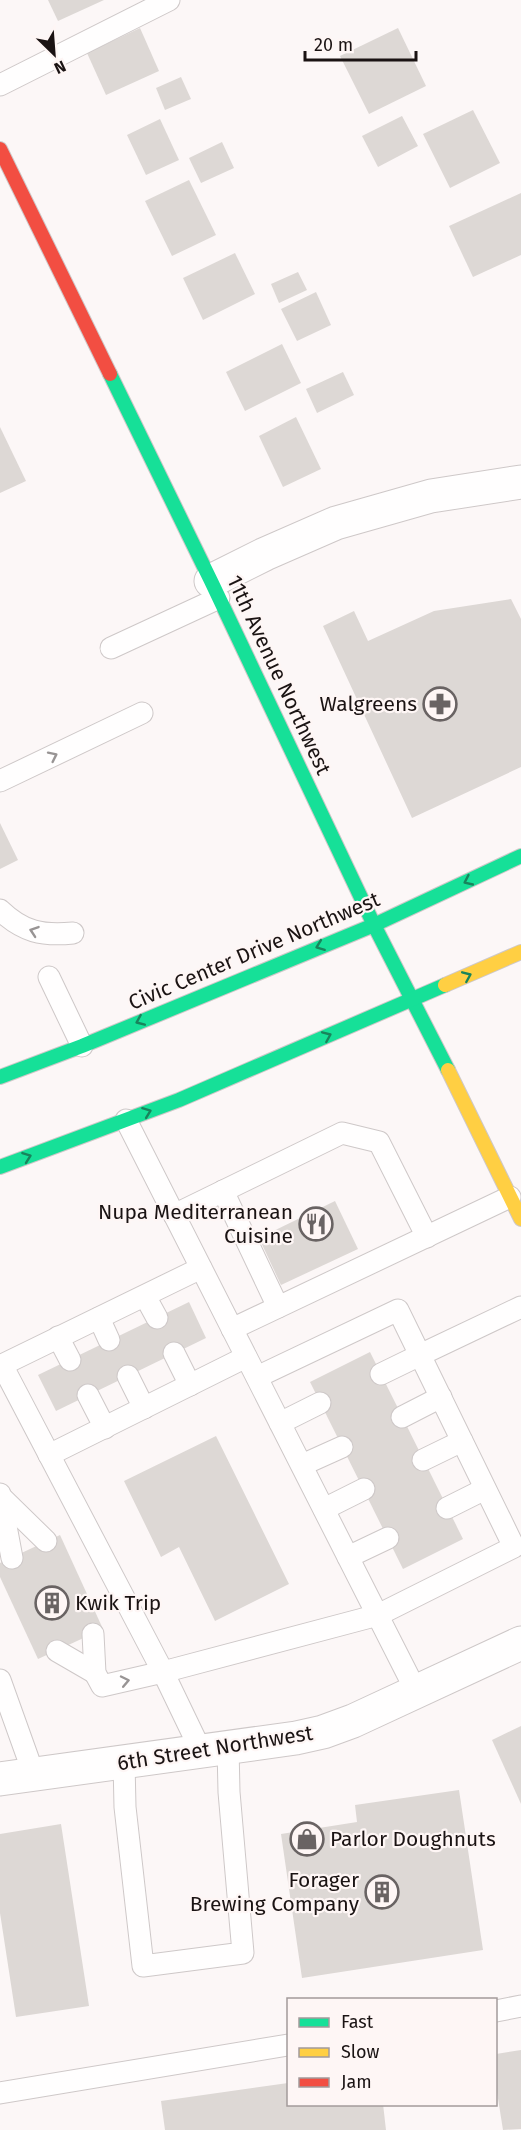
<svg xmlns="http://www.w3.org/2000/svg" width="521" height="2130" font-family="'Fira Sans',sans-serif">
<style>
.building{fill:#ddd8d5}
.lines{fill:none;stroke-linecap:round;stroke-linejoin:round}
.lane-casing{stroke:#cec8c8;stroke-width:23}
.street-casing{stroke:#cec8c8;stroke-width:35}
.fast-casing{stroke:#cec8c8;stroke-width:16}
.slow-casing{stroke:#cec8c8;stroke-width:16}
.jam-casing{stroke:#cec8c8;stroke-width:16}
.lane{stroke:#fffefe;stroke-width:21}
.street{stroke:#fffefe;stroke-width:33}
.fast{stroke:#16e098;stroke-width:14}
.slow{stroke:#ffcf43;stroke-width:14}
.jam{stroke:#f24e42;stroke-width:14}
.oneway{stroke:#989494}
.oneway2{stroke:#18845c}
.labels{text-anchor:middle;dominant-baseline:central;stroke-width:4.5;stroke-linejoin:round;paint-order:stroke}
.street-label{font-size:21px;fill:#1a1313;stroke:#fef6f5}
.poi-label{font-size:21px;fill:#1a1313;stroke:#fef6f5;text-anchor:end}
</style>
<rect width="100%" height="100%" fill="#fcf7f7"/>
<g class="building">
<polygon points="48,0 104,0 58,21"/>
<polygon points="140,28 159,71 106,95 87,53"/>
<polygon points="398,28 426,86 369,114 340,56"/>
<polygon points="181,77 191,99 165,110 156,88"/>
<polygon points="473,110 500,163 450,188 423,134"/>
<polygon points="402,116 418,146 378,167 362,136"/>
<polygon points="160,119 179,160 146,175 127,135"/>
<polygon points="222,142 234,168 201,183 189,158"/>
<polygon points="189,180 216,235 172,256 145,201"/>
<polygon points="521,193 521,255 473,277 449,226"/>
<polygon points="235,253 255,294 203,320 183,278"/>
<polygon points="298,272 307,290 279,303 271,284"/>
<polygon points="316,292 331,325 297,341 281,309"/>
<polygon points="282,344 301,383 245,411 226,372"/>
<polygon points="343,372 354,395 317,413 306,389"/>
<polygon points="296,417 321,469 283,487 259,436"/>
<polygon points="0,427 26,481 0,493"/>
<polygon points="511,599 521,619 521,767 412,818 323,626 354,611 368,641 434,611"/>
<polygon points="0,823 18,860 0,869"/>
<polygon points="335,1201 358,1249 281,1285 259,1238"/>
<polygon points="189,1302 206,1338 56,1411 38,1375"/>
<polygon points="370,1352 463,1539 403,1569 310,1382"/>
<polygon points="216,1436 289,1584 215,1621 179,1547 161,1557 124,1481"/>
<polygon points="60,1535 103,1629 38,1659 0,1577 0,1563"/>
<polygon points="521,1726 521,1804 492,1740"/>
<polygon points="459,1790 483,1950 302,1978 281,1834 357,1822 355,1805"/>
<polygon points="61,1824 89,2006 16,2017 0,1913 0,1834"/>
<polygon points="521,2050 521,2129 503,2130 496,2086 496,2054"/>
<polygon points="288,2083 288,2104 383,2104 386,2130 165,2130 161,2101"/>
</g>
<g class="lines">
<defs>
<g id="lane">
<polyline points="0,85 169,0"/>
<polyline points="111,648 219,598"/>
<polyline points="0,781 142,713"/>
<path d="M0,910C23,932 42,936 73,933"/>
<polyline points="49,977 82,1046"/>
<polyline points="126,1120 416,1691"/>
<polyline points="223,1191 278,1307"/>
<polyline points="174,1215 342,1133 379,1142 427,1237"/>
<polyline points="201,1268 2,1365 163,1672 378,1615 514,1547 420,1355 381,1374"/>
<polyline points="145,1296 157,1318"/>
<polyline points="99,1318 109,1340"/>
<polyline points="232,1329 510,1197"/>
<polyline points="58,1337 70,1360"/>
<polyline points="174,1353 190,1385"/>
<polyline points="128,1376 144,1408"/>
<polyline points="257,1377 398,1310 420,1355 521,1307"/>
<polyline points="88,1395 105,1428"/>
<polyline points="402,1417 441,1397"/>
<polyline points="280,1423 320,1403"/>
<polyline points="49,1455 246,1357"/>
<polyline points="423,1460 462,1441"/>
<polyline points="302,1465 342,1447"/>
<polyline points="0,1494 12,1558"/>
<polyline points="2,1498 46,1541"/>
<polyline points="447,1508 485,1489"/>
<polyline points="324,1509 364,1489"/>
<polyline points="348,1557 388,1538"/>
<polyline points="93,1634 95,1673 102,1686 163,1672 201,1751"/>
<polyline points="57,1651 95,1673"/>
<polyline points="0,1680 34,1775"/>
<polyline points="124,1762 125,1807 143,1966 243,1953 229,1792 228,1747"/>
<polyline points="496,2011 521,2006"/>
<polyline points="0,2093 288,2045"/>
</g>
<g id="street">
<polyline points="211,581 265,554 336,523 431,496 521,482"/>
<polyline points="0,1779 296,1738 323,1732 353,1721 521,1643"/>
</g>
<g id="fast">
<polyline points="110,374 211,581 374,925 448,1070"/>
<polyline points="0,1077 82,1046 374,925 521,856"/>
<polyline points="0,1167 179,1100 445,985"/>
</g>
<g id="slow">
<polyline points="445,985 521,952"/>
<polyline points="448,1070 521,1219"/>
</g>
<polyline id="jam" points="0,149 110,374"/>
</defs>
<use href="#lane" class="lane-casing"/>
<use href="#street" class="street-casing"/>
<use href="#fast" class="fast-casing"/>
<use href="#slow" class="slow-casing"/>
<use href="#jam" class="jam-casing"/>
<use href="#lane" class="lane"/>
<use href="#street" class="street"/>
<use href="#fast" class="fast"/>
<use href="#slow" class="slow"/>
<use href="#jam" class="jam"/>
</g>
<defs><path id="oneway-chevron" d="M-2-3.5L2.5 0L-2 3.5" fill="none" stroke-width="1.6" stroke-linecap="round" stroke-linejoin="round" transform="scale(1.5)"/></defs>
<g class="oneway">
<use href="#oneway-chevron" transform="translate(53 756) rotate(-26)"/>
<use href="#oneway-chevron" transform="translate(34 931) rotate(-161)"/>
<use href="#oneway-chevron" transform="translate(125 1681) rotate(-12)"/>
</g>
<g class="oneway2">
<use href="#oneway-chevron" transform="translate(468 881) rotate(155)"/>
<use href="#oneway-chevron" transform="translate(320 946) rotate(159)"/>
<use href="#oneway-chevron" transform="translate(467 976) rotate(-23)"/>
<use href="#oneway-chevron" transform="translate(140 1021) rotate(157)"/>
<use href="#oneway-chevron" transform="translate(327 1036) rotate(-23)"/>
<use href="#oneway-chevron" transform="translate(147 1112) rotate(-21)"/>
<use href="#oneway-chevron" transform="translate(27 1157) rotate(-20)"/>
</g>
<defs>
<symbol id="pharmacy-ring" viewBox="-11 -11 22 22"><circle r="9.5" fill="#fef6f5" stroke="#696363" stroke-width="1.5"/><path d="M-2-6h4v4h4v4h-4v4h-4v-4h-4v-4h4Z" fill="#696363"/></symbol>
<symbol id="restaurant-ring" viewBox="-11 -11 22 22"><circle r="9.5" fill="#fef6f5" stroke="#696363" stroke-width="1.5"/><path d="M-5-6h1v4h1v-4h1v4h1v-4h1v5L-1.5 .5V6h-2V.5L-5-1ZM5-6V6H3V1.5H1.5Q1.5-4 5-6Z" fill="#696363"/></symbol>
<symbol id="building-ring" viewBox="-11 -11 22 22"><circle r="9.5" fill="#fef6f5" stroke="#696363" stroke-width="1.5"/><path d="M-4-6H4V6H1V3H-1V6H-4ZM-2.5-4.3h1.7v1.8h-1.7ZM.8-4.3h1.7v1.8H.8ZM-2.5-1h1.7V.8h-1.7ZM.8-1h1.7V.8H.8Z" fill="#696363"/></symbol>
<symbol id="shop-ring" viewBox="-11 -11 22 22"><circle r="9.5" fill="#fef6f5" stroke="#696363" stroke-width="1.5"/><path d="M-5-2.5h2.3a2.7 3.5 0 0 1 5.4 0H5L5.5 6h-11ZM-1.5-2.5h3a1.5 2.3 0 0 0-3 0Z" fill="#696363"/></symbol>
</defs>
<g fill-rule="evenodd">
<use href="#pharmacy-ring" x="421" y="685" width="38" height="38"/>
<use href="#restaurant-ring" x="297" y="1205" width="38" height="38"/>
<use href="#building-ring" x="33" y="1584" width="38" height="38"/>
<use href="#shop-ring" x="288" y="1820" width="38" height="38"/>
<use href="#building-ring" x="363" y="1873" width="38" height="38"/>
</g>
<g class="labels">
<g class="street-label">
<text transform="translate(279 675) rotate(65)">11th Avenue Northwest</text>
<text transform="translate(254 951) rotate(-23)">Civic Center Drive Northwest</text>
<text transform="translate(215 1748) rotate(-9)">6th Street Northwest</text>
</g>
<g class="poi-label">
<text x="417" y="704">Walgreens</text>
<text x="293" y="1212">Nupa Mediterranean<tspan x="293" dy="24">Cuisine</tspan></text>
<text x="75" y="1603" text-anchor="start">Kwik Trip</text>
<text x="330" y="1839" text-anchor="start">Parlor Doughnuts</text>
<text x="359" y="1880">Forager<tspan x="359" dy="24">Brewing Company</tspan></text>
</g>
</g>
<rect x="287" y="1998" width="210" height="108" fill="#fef6f5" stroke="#a39b9b" stroke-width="1.5"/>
<rect x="299" y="2018" width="30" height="9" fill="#16e098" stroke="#a39b9b" stroke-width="1.5"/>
<text x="341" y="2028" font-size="18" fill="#1a1313">Fast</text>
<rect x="299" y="2048" width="30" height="9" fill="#ffcf43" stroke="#a39b9b" stroke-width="1.5"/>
<text x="341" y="2058" font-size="18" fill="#1a1313">Slow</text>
<rect x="299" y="2078" width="30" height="9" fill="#f24e42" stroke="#a39b9b" stroke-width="1.5"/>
<text x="341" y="2088" font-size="18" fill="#1a1313">Jam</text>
<g transform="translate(54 54) rotate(155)" stroke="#fef6f5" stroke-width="4.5" paint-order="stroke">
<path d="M0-4.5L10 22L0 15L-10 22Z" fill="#1a1313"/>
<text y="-9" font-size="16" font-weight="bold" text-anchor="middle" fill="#1a1313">N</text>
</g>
<path d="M305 51v9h111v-9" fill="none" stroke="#1a1313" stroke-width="3"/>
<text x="314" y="51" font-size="18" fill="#1a1313" stroke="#fef6f5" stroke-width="4.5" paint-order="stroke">20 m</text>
</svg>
